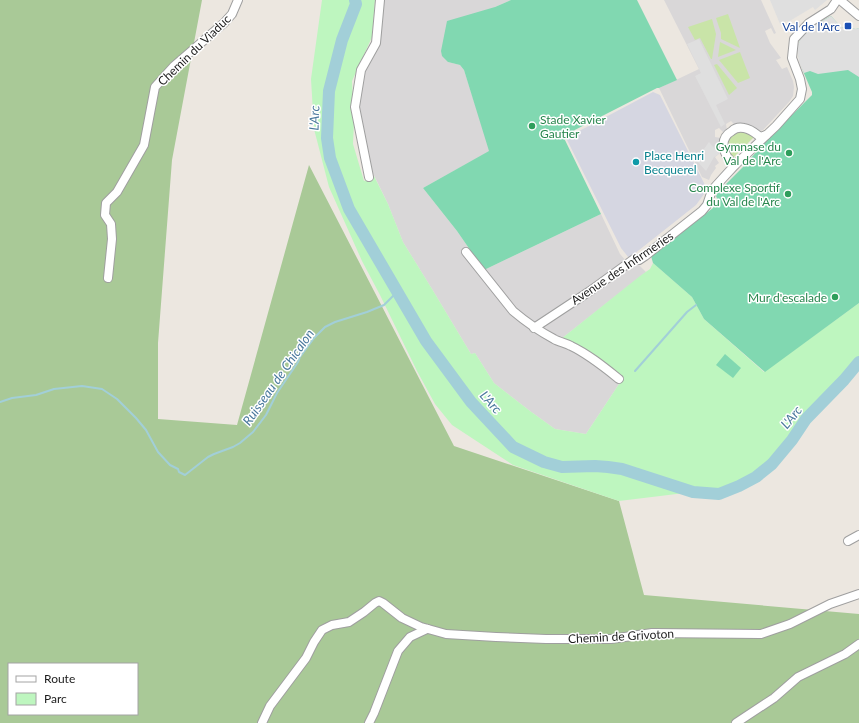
<svg xmlns="http://www.w3.org/2000/svg" width="859" height="723" font-family="Lato,sans-serif">
<style>
.residential{fill:#d9d7d8}
.grass{fill:#c9e4a8}
.forest{fill:#a9c997;fill-rule:evenodd}
.park{fill:#bef6bf}
.pitch{fill:#81d8b1}
.parking{fill:#dfdfdf}
.plaza{fill:#d5d6e1}
.lines{fill:none;stroke-linecap:round;stroke-linejoin:round}
.stream{stroke:#a2cfd8;stroke-width:2}
.river{stroke:#a2cfd8;stroke-width:12}
.minor-casing{stroke:#9f9f9f;stroke-width:10}
.minor{stroke:#fff;stroke-width:8}
.transit-dot{fill:#1a4fb4;stroke:#fff;stroke-width:1.5}
.leisure-dot{fill:#2e9e5b;stroke:#fff;stroke-width:1.5}
.culture-dot{fill:#0f9aa8;stroke:#fff;stroke-width:1.5}
.labels{text-anchor:middle;dominant-baseline:central;stroke-width:3;stroke-linejoin:round;paint-order:stroke}
.transit-label{font-size:12px;fill:#164399;stroke:#fff;text-anchor:end}
.street-label{font-size:12px;fill:#1b1b1b;stroke:#fff}
.leisure-label{font-size:12px;fill:#27864d;stroke:#fff;text-anchor:end}
.culture-label{font-size:12px;fill:#0d838f;stroke:#fff;text-anchor:start}
.water-label{font-size:13px;font-style:italic;fill:#4a799d;stroke:#fff}
</style>
<rect width="100%" height="100%" fill="#ece7e0"/>
<g class="residential">
<polygon points="382,0 511,0 495,7 448,62 460,65 464,70 490,151 423,188 457,231 484,270 601,214 620,254 627,262 639,265 646,272 561,339 618,380 619,384 586,434 555,429 530,411 494,383 475,353 471,354 432,289 403,242 388,204 369,165 359,107 363,72 373,55"/>
<polygon points="664,0 761,0 776,33 774,34 771,28 765,31 770,43 781,58 776,60 782,69 787,67 793,81 794,87 793,96 789,102 763,130 761,131 748,126 738,125 734,124 731,121 726,124 727,131 724,133 719,128 715,130 715,137 721,138 719,148 720,153 715,157 719,163 715,166 716,168 711,175 709,180 702,177 659,88 699,69"/>
</g>
<g class="grass">
<polygon points="728,14 740,48 721,39 721,33 716,18"/>
<polygon points="712,19 716,34 712,59 711,59 700,38 695,40 688,27"/>
<polygon points="720,42 736,50 718,57"/>
<polygon points="740,52 750,78 738,83 719,60"/>
<polygon points="717,64 737,88 729,95 714,65"/>
<path d="M744,130L755,136L732,159C730,154 726,148 727,143C727,135 737,132 744,130Z"/>
</g>
<path class="forest" d="M0,0H202L172,160L158,343V419L237,425L309,165L454,446L619,501L644,595L859,614V723H0ZM9,664H137V714H9Z"/>
<polygon class="park" points="322,0 375,0 372,37 352,81 354,122 353,144 364,181 374,176 388,204 403,242 432,289 471,354 475,353 494,383 530,411 555,429 586,434 619,384 618,380 561,339 640,276 650,269 653,263 692,297 704,319 764,372 859,303 859,362 844,380 806,419 792,440 772,464 756,477 739,486 719,494 693,492 619,501 513,465 452,425 435,404 417,371 380,295 362,261 329,187 314,129 311,79"/>
<g class="pitch">
<polygon points="511,0 637,0 677,80 659,88 657,88 563,136 601,214 484,270 457,231 423,188 489,151 464,70 460,65 448,62 442,56 441,51 447,21 495,7"/>
<path d="M831,16L841,27L856,29L859,28V303L765,372L704,319L692,297L653,263L651,256L713,208L714,205L719,203L716,196L718,192L744,166L771,135L787,120L812,95V92C795,52 786,39 831,16Z"/>
<polygon points="725,354 741,368 733,378 716,365"/>
</g>
<g class="parking">
<polygon points="770,0 827,0 815,10 813,7 788,22 787,21 780,24"/>
<polygon points="831,16 841,27 856,29 859,28 859,77 848,70 818,74 810,71 804,73 799,62 797,48 801,38 813,26"/>
<polygon points="699,39 728,99 716,105 725,124 721,127 695,76 701,73 687,44"/>
<polygon points="709,142 719,154 714,157 706,171 696,160"/>
</g>
<polygon class="plaza" points="653,92 660,95 705,185 704,194 696,205 629,258 621,248 566,138"/>
<g class="lines">
<g class="stream">
<polyline points="635,371 687,312 696,305"/>
<polyline points="0,402 12,398 36,395 54,389 82,386 102,389 117,399 136,418 146,430 158,452 170,465 178,469 179,472 185,475 208,457 214,454 233,447 240,443 253,432 266,415 277,393 298,362 300,357 314,338 325,327 335,322 367,312 384,305 397,292"/>
</g>
<polyline class="river" points="355,0 356,4 342,40 329,91 327,138 330,158 349,209 426,341 471,402 513,447 544,462 562,467 595,466 608,467 622,469 693,492 719,494 739,486 756,477 772,464 792,440 806,419 844,380 859,362"/>
<defs>
<g id="minor">
<polyline points="840,0 859,16"/>
<path d="M735,165C723,156 718,139 732,131C735,128 739,127 744,128C751,129 755,133 760,137L766,135"/>
<polyline points="369,177 355,107 361,70 376,43 380,0"/>
<path d="M466,252L513,311C526,322 539,331 554,339C559,342 566,343 571,346C588,354 604,367 619,379"/>
<polyline points="108,278 112,239 111,224 105,215 106,203 117,192 144,145 155,87 174,66 224,23 232,14 238,0"/>
<polyline points="534,328 590,291 634,259 639,260 645,256 702,211 707,205 710,196 713,189 723,178 735,165 776,126 800,99 802,89 800,79 792,58 794,39 809,23 831,9 837,0"/>
<polyline points="848,541 859,535"/>
<polyline points="262,723 270,706 306,658 314,642 322,630 332,625 349,622 364,612 375,603 379,601 383,603 402,618 421,627 446,634 496,637 546,639 611,639 652,633 761,634 790,624 830,604 859,594"/>
<polyline points="369,723 374,713 398,651 410,637 427,629"/>
<polyline points="736,723 774,698 798,677 845,654 859,644"/>
</g>
</defs>
<use href="#minor" class="minor-casing"/>
<use href="#minor" class="minor"/>
</g>
<rect class="transit-dot" x="844" y="22" width="8" height="8" rx="2"/>
<g class="leisure-dot">
<circle cx="532" cy="126" r="4"/>
<circle cx="789" cy="153" r="4"/>
<circle cx="788" cy="194" r="4"/>
<circle cx="835" cy="297" r="4"/>
</g>
<circle class="culture-dot" cx="636" cy="162" r="4"/>
<g class="labels">
<g class="transit-label">
<text x="840" y="26">Val de l'Arc</text>
</g>
<g class="street-label">
<text transform="translate(194 50) rotate(-44)">Chemin du Viaduc</text>
<text transform="translate(622 268) rotate(-34)">Avenue des Infirmeries</text>
<text transform="translate(621 636) rotate(-3)">Chemin de Grivoton</text>
</g>
<g class="leisure-label">
<text x="540" y="119" text-anchor="start">Stade Xavier<tspan x="540" dy="14">Gautier</tspan></text>
<text x="781" y="146">Gymnase du<tspan x="781" dy="14">Val de l'Arc</tspan></text>
<text x="780" y="187">Complexe Sportif<tspan x="780" dy="14">du Val de l'Arc</tspan></text>
<text x="827" y="297">Mur d'escalade</text>
</g>
<g class="culture-label">
<text x="644" y="155">Place Henri<tspan x="644" dy="14">Becquerel</tspan></text>
</g>
<g class="water-label">
<text transform="translate(314 118) rotate(-88)">L'Arc</text>
<text transform="translate(278 377) rotate(-55)">Ruisseau de Chicalon</text>
<text transform="translate(491 402) rotate(48)">L'Arc</text>
<text transform="translate(791 417) rotate(-51)">L'Arc</text>
</g>
</g>
<rect x="8" y="663" width="130" height="52" fill="#ffffff" stroke="#a4a4a4"/>
<rect x="16" y="676" width="20" height="6" fill="#ffffff" stroke="#a4a4a4"/>
<text x="44" y="683" font-size="12" fill="#1b1b1b">Route</text>
<rect x="16" y="693" width="20" height="12" fill="#bef6bf" stroke="#a4a4a4"/>
<text x="44" y="703" font-size="12" fill="#1b1b1b">Parc</text>
</svg>
